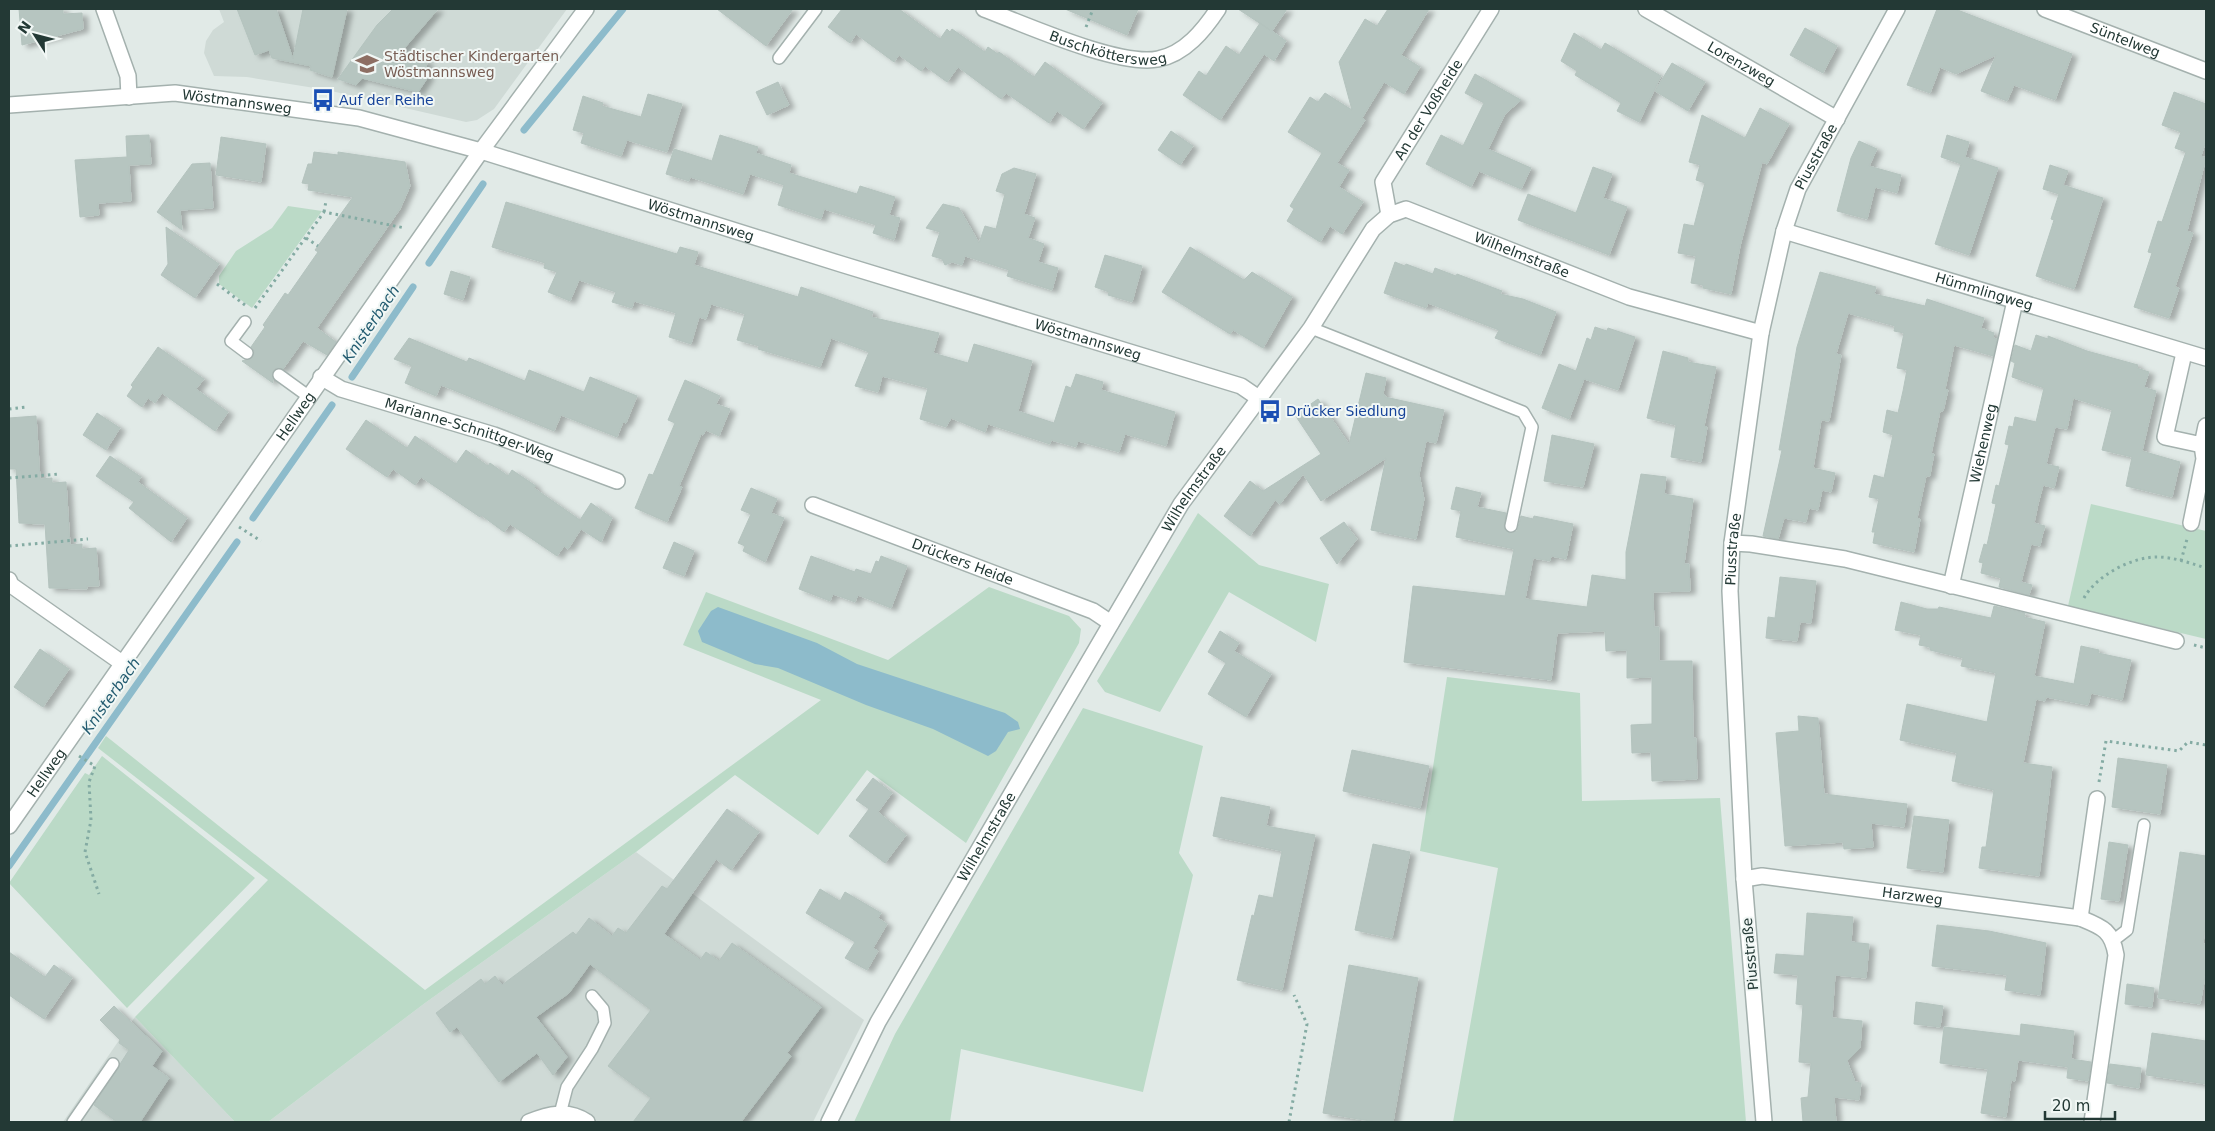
<svg xmlns="http://www.w3.org/2000/svg" width="2215" height="1131" font-family="'DejaVu Sans',sans-serif">
<style>
.built{fill:#cfdad6}
.green{fill:#bbdac7}
.water{fill:#8dbbcb}
.lines{fill:none;stroke-linecap:round;stroke-linejoin:round}
.stream{stroke:#8dbbcb;stroke-width:7}
.building{fill:#b6c5c0;stroke:#b4c3be;filter:url(#shadow)}
.lane-casing{stroke:#a4b1ae;stroke-width:14}
.street-casing{stroke:#a4b1ae;stroke-width:18}
.path{stroke:#84aba3;stroke-width:3;stroke-dasharray:2.5 4;stroke-linecap:butt}
.lane{stroke:#fff;stroke-width:11}
.street{stroke:#fff;stroke-width:15}
.labels{text-anchor:middle;dominant-baseline:central;stroke-width:4;stroke-linejoin:round;paint-order:stroke}
.street-label{font-size:14px;fill:#233935;stroke:#f1f7f5}
.education-label{font-size:14px;fill:#785e54;stroke:#f1f7f5;text-anchor:start}
.transit-label{font-size:14px;fill:#164399;stroke:#f1f7f5;text-anchor:start}
.water-label{font-size:15px;font-style:italic;fill:#225b70;stroke:#f1f7f5}
</style>
<defs>
<filter id="shadow"><feDropShadow dx="5.5" dy="3" stdDeviation="2.5" flood-color="#0004"/></filter>
</defs>
<rect width="100%" height="100%" fill="#e1eae7"/>
<g class="built">
<polygon points="219,9 567,9 494,109 477,120 466,122 327,90 247,77 214,76 204,53 206,41 213,30 224,22"/>
<polygon points="636,852 864,1020 813,1122 268,1122 425,1003"/>
<polygon points="135,1017 235,1122 63,1122"/>
</g>
<g class="green">
<polygon points="288,206 322,211 252,308 219,284 219,276 236,251 272,228"/>
<polygon points="2091,504 2206,531 2206,639 2068,606"/>
<polygon points="1198,513 1259,565 1329,584 1316,642 1229,592 1160,712 1105,692 1097,681"/>
<polygon points="989,587 1069,616 1081,629 1079,643 966,843 867,770 818,835 735,775 636,852 425,1003 268,1122 235,1122 135,1017 268,880 98,748 106,736 425,990 821,700 683,645 706,592 888,660"/>
<polygon points="1447,677 1580,693 1582,801 1720,798 1746,1122 1453,1122 1498,868 1420,851"/>
<polygon points="1083,708 1203,746 1179,853 1193,875 1143,1092 961,1049 950,1122 854,1122 895,1034"/>
<polygon points="102,756 255,878 127,1008 9,883 85,773 89,775"/>
</g>
<polygon class="water" points="718,607 817,643 857,664 1005,713 1018,722 1020,729 1008,732 996,751 988,756 933,729 866,705 778,668 755,664 702,642 698,631 711,611"/>
<g class="lines">
<g class="stream">
<polyline points="524,130 623,9"/>
<polyline points="429,263 483,184"/>
<polyline points="352,377 413,287"/>
<polyline points="253,518 332,405"/>
<polyline points="9,866 237,542"/>
</g>
</g>
<g class="building">
<polygon points="19,9 63,9 63,14 82,13 83,29 22,45"/>
<polygon points="237,9 276,9 293,59 303,9 347,9 332,77 310,70 311,66 272,58 269,50 255,55"/>
<polygon points="393,9 438,9 396,58 427,61 426,70 428,77 418,92 362,78 356,85 338,79 377,25"/>
<polygon points="717,9 793,9 766,46"/>
<polygon points="842,9 899,9 940,39 947,29 950,32 952,29 985,52 988,47 998,54 999,52 1034,77 1045,62 1102,103 1083,129 1057,111 1049,123 1006,93 1001,99 958,67 947,82 925,66 921,71 899,55 894,62 856,34 850,43 828,27"/>
<polygon points="1065,9 1138,9 1127,35"/>
<polygon points="1238,9 1287,9 1272,31 1286,41 1274,61 1264,54 1220,120 1183,95 1199,71 1206,76 1226,46 1239,55 1260,23 1270,30"/>
<polygon points="1388,9 1429,9 1401,55 1420,67 1404,94 1384,82 1362,118 1365,120 1337,163 1349,170 1339,187 1363,202 1342,234 1330,226 1320,242 1287,221 1294,209 1290,206 1322,153 1288,132 1310,97 1318,102 1325,93 1352,110 1339,62 1365,19 1377,26"/>
<polygon points="1937,9 1955,9 2072,54 2055,100 2014,85 2007,101 1981,91 1996,55 1956,74 1940,67 1930,93 1907,85"/>
<polygon points="1805,28 1837,46 1823,73 1790,55"/>
<polygon points="1574,33 1601,50 1605,43 1661,76 1639,122 1617,111 1621,103 1575,75 1577,71 1561,61"/>
<polygon points="1672,63 1705,82 1688,111 1655,91"/>
<polygon points="1475,74 1521,100 1505,114 1488,149 1531,168 1521,189 1479,171 1471,187 1426,164 1441,135 1463,146 1484,103 1465,93"/>
<polygon points="778,82 789,105 767,115 756,92"/>
<polygon points="2174,92 2206,104 2206,141 2201,156 2206,158 2187,231 2193,233 2175,287 2179,288 2169,318 2134,307 2152,253 2148,252 2158,221 2162,222 2186,152 2175,148 2181,132 2162,125"/>
<polygon points="648,94 682,104 667,152 627,140 621,156 581,143 584,133 573,130 583,96 603,103 602,106 641,117"/>
<polygon points="1760,108 1789,124 1767,164 1762,162 1740,246 1731,294 1703,288 1703,285 1691,283 1696,256 1678,253 1684,224 1694,226 1705,183 1696,180 1700,165 1689,162 1702,115 1745,138"/>
<polygon points="1171,131 1193,146 1180,165 1158,150"/>
<polygon points="149,135 151,164 129,165 131,201 98,203 99,215 80,217 75,160 127,157 126,136"/>
<polygon points="720,135 758,147 756,153 791,165 789,173 857,194 860,186 895,197 889,215 900,218 894,240 873,233 876,225 824,209 821,219 778,205 784,185 750,174 743,194 690,177 689,181 666,174 674,149 712,161"/>
<polygon points="1947,135 1969,142 1965,157 1998,168 1969,255 1935,244 1961,164 1941,157"/>
<polygon points="221,137 266,144 261,182 216,175"/>
<polygon points="1859,141 1877,149 1869,166 1901,175 1897,193 1875,187 1867,219 1837,211 1851,158"/>
<polygon points="314,152 338,155 338,152 405,162 410,186 400,209 317,328 336,342 327,355 303,341 283,369 276,368 273,371 273,383 242,361 253,357 254,351 251,347 265,327 263,325 285,293 288,295 318,252 315,250 353,197 308,190 309,184 302,183 308,164 312,164"/>
<polygon points="210,163 213,208 180,210 182,230 157,212 192,164"/>
<polygon points="2050,165 2068,171 2063,185 2103,198 2074,289 2036,276 2054,220 2051,219 2059,194 2043,189"/>
<polygon points="1593,167 1612,174 1603,198 1627,207 1609,255 1518,220 1528,194 1576,213"/>
<polygon points="1014,168 1036,174 1024,214 1035,218 1028,238 1044,244 1038,262 1058,268 1052,290 1007,276 1009,270 965,256 962,265 952,262 945,265 942,259 932,256 940,232 926,228 943,204 959,208 979,243 985,226 996,229 1005,194 996,191 1002,174"/>
<polygon points="506,202 677,254 680,247 698,252 694,265 798,297 801,287 873,312 871,317 939,333 933,353 968,363 974,344 1032,361 1018,411 1054,423 1066,386 1071,388 1076,374 1103,382 1101,390 1175,412 1166,446 1125,434 1119,452 1078,441 1076,447 1051,440 1050,444 988,424 985,432 951,418 946,427 920,419 928,388 882,376 878,392 855,386 869,352 831,338 820,367 758,349 759,346 737,340 745,314 711,304 706,319 699,317 691,344 669,337 676,313 634,301 632,308 612,302 616,292 579,280 570,301 548,292 557,272 544,268 545,263 492,247"/>
<polygon points="166,227 219,264 195,298 161,275 168,264"/>
<polygon points="1190,247 1244,280 1252,272 1292,297 1263,348 1233,330 1230,334 1162,292"/>
<polygon points="1105,255 1142,266 1132,302 1108,295 1109,292 1095,287"/>
<polygon points="1395,262 1405,266 1406,264 1433,274 1435,268 1456,276 1457,274 1502,291 1500,294 1523,299 1556,312 1540,355 1495,338 1499,330 1428,303 1426,308 1384,293"/>
<polygon points="451,271 470,277 463,300 444,294"/>
<polygon points="1820,272 1876,287 1874,294 1925,306 1927,299 1984,318 1981,328 1994,333 1993,338 1997,339 1993,356 1954,345 1945,389 1948,390 1943,411 1940,411 1931,454 1934,454 1931,468 1930,476 1926,476 1917,518 1920,519 1914,552 1873,543 1875,532 1872,532 1879,499 1869,497 1874,475 1884,478 1893,435 1883,432 1887,410 1898,413 1903,391 1907,370 1897,368 1904,333 1894,331 1895,326 1848,313 1836,354 1841,355 1829,421 1821,420 1813,468 1835,473 1831,492 1822,490 1818,510 1809,508 1806,522 1784,518 1778,539 1763,536 1782,450 1779,450 1797,347"/>
<polygon points="1595,327 1607,331 1608,328 1635,337 1618,390 1584,379 1569,419 1542,408 1559,364 1576,371 1587,338 1591,340"/>
<polygon points="2036,335 2048,339 2048,336 2087,351 2138,365 2137,368 2149,372 2144,387 2156,391 2142,451 2180,462 2172,497 2126,486 2132,457 2102,450 2112,410 2073,398 2067,429 2055,427 2046,464 2059,467 2054,488 2043,485 2038,504 2034,523 2045,526 2042,536 2040,546 2031,544 2021,582 2032,585 2029,595 1999,587 2001,578 1981,573 1983,563 1979,562 1984,544 1987,545 1996,504 1992,503 1996,485 1999,486 2009,445 2005,444 2009,426 2013,427 2015,417 2036,422 2044,388 2012,377 2015,363 2011,361 2015,345 2031,351"/>
<polygon points="409,338 467,362 469,358 525,381 529,370 584,392 590,377 637,396 626,423 623,422 617,437 561,415 554,431 441,385 436,396 405,383 412,366 394,359"/>
<polygon points="158,347 204,379 196,389 228,412 215,431 162,393 155,403 148,398 142,407 127,396 133,387 131,385"/>
<polygon points="1663,351 1688,358 1688,362 1716,367 1704,426 1707,427 1701,462 1671,457 1676,425 1647,418"/>
<polygon points="1366,373 1386,378 1383,394 1385,395 1385,397 1444,410 1436,443 1426,441 1419,474 1424,499 1416,539 1371,530 1386,458 1321,501 1303,474 1280,504 1275,500 1250,536 1224,516 1250,481 1263,491 1321,454 1295,415 1318,399 1349,444"/>
<polygon points="685,380 720,396 716,404 730,409 719,436 706,430 703,435 701,434 679,486 682,487 667,522 635,508 649,474 653,475 675,423 668,420"/>
<polygon points="97,413 120,428 106,450 83,435"/>
<polygon points="36,416 40,479 52,478 52,483 66,482 70,545 82,544 82,549 96,548 99,586 87,586 87,589 49,588 45,524 19,523 16,469 9,469 9,418"/>
<polygon points="366,420 407,448 415,436 456,464 466,450 488,466 490,463 508,476 512,470 536,486 534,488 580,520 591,503 612,518 601,542 581,529 568,549 564,546 557,556 510,524 504,532 481,515 480,517 421,477 415,485 393,469 387,477 346,449"/>
<polygon points="1552,435 1594,444 1583,487 1544,481"/>
<polygon points="110,456 141,477 138,482 187,518 171,542 129,508 134,502 96,476"/>
<polygon points="1641,474 1666,477 1664,494 1693,499 1684,564 1689,564 1690,591 1653,592 1654,627 1659,627 1659,661 1692,661 1693,738 1696,738 1697,779 1652,781 1651,752 1632,753 1631,725 1652,724 1652,677 1627,678 1627,650 1606,651 1605,631 1557,633 1551,680 1404,662 1413,586 1505,596 1514,549 1456,537 1461,511 1451,509 1456,487 1481,493 1477,507 1506,513 1504,528 1509,533 1517,531 1521,516 1533,519 1534,516 1573,524 1566,559 1551,556 1550,561 1533,558 1525,599 1587,607 1592,575 1626,580 1626,552"/>
<polygon points="751,488 777,499 771,513 784,518 765,562 743,551 745,546 738,543 751,514 741,510"/>
<polygon points="1344,522 1357,539 1337,564 1320,538"/>
<polygon points="674,542 694,551 684,576 663,568"/>
<polygon points="811,556 855,572 856,569 871,574 876,561 879,562 881,556 907,566 891,608 858,595 855,602 833,594 830,601 799,589"/>
<polygon points="1780,577 1816,581 1811,623 1800,622 1797,641 1766,638 1768,617 1775,618"/>
<polygon points="1901,602 1927,609 1938,609 1939,607 1991,618 1994,606 2025,613 2024,617 2045,622 2034,676 2074,684 2081,646 2099,650 2098,653 2131,660 2122,700 2091,693 2088,705 2046,697 2045,701 2036,699 2023,763 2052,767 2039,876 1979,868 1982,847 1986,847 1994,790 1952,781 1957,753 1900,740 1907,704 1987,722 1996,673 1961,666 1963,658 1930,650 1930,647 1919,645 1921,635 1895,630"/>
<polygon points="1220,631 1239,643 1234,651 1271,674 1246,717 1208,694 1226,663 1208,652"/>
<polygon points="40,649 69,669 43,707 14,687"/>
<polygon points="1798,716 1818,718 1824,794 1907,804 1904,827 1871,823 1873,847 1844,849 1843,842 1785,846 1776,733 1799,731"/>
<polygon points="1352,750 1429,766 1420,808 1343,791"/>
<polygon points="2118,758 2167,765 2160,814 2112,807"/>
<polygon points="873,778 892,793 878,812 906,835 885,863 849,836 869,809 856,800"/>
<polygon points="1221,797 1270,807 1266,826 1315,835 1282,990 1237,980 1252,915 1254,916 1259,895 1273,898 1282,851 1213,836"/>
<polygon points="727,809 759,832 731,870 716,859 664,934 700,960 706,952 719,961 732,943 821,1007 787,1053 791,1056 741,1122 633,1122 651,1098 608,1066 651,1010 590,964 569,993 536,1017 567,1057 553,1075 537,1053 499,1082 457,1027 450,1032 436,1013 481,979 485,984 495,976 502,985 573,932 576,935 589,918 612,936 618,928 626,933 662,886 667,889"/>
<polygon points="1914,816 1949,820 1943,872 1907,868"/>
<polygon points="2109,842 2128,845 2119,901 2101,899"/>
<polygon points="1373,844 1410,852 1392,938 1355,930"/>
<polygon points="2180,852 2206,856 2206,918 2203,944 2206,944 2206,971 2200,1004 2158,998"/>
<polygon points="820,889 840,901 845,892 881,913 878,918 887,924 873,948 878,951 867,970 845,958 855,942 806,913"/>
<polygon points="1807,913 1853,917 1851,942 1869,944 1866,978 1835,975 1832,1018 1862,1021 1860,1048 1847,1061 1855,1082 1861,1083 1859,1100 1834,1097 1836,1122 1803,1122 1801,1098 1808,1097 1811,1063 1799,1062 1803,1005 1796,1004 1798,975 1774,973 1776,954 1804,956"/>
<polygon points="1937,925 1989,931 2046,943 2040,995 2005,990 2007,975 1932,966"/>
<polygon points="9,952 45,977 54,965 72,978 44,1019 9,995"/>
<polygon points="1349,965 1418,978 1393,1122 1376,1122 1323,1113"/>
<polygon points="2127,984 2154,988 2152,1007 2125,1004"/>
<polygon points="1916,1002 1943,1006 1940,1027 1914,1024"/>
<polygon points="114,1006 162,1051 152,1066 169,1078 140,1122 117,1122 94,1105 129,1050 119,1043 120,1040 100,1020"/>
<polygon points="2021,1024 2074,1031 2071,1059 2091,1062 2088,1081 2067,1078 2068,1067 2018,1060 2015,1081 2011,1080 2006,1117 1981,1113 1988,1069 1940,1063 1944,1027 2020,1036"/>
<polygon points="2152,1033 2206,1041 2206,1084 2146,1075"/>
<polygon points="2110,1064 2141,1068 2139,1088 2107,1083"/>
</g>
<g class="lines">
<defs>
<g id="lane">
<polyline points="779,58 816,9"/>
<polyline points="245,322 231,341 247,353"/>
<polyline points="1311,328 1523,412 1532,427 1511,526"/>
<polyline points="279,375 308,396"/>
<polyline points="2114,940 2127,930 2144,825"/>
<polyline points="560,1114 567,1087 592,1049 605,1023 603,1009 592,996"/>
<polyline points="73,1122 113,1064"/>
</g>
<g id="street">
<polyline points="104,9 128,76 129,97"/>
<path id="s1" d="M984,9C1024,24 1119,67 1158,59C1185,54 1204,30 1218,9"/>
<path id="s2" d="M1646,9L1837,119"/>
<path id="s3" d="M2045,9L2206,71"/>
<path id="s4" d="M9,105L175,93L359,118L481,151L841,264L1241,386L1260,399"/>
<path id="s5" d="M1389,215L1383,182L1491,9"/>
<path id="s6" d="M1784,231L2206,358"/>
<polyline points="2184,353 2165,437 2202,445 2206,426"/>
<path id="s7" d="M321,377L341,389L494,435L617,481"/>
<path id="s8" d="M813,505L1093,611L1111,623"/>
<polyline points="2191,523 2204,459 2202,445"/>
<polyline points="1732,543 1751,544 1845,559 2176,641"/>
<polyline points="9,580 11,585 122,663"/>
<path id="s9" d="M1951,586L2015,301"/>
<path id="s10" d="M9,826L481,151L586,9"/>
<path id="s11" d="M1744,879L1762,876L2080,918C2102,927 2112,930 2116,955L2092,1122"/>
<polyline points="2080,918 2097,799"/>
<path d="M529,1122C548,1114 568,1109 587,1122"/>
<path id="s12" d="M829,1122L878,1022L1181,504L1311,328L1373,229L1389,215L1406,209L1629,297L1761,333"/>
<path id="s13" d="M1764,1122L1744,879L1730,591L1732,543L1761,333L1784,231L1798,189L1897,9"/>
</g>
</defs>
<use href="#lane" class="lane-casing"/>
<use href="#street" class="street-casing"/>
<g class="path">
<polyline points="1086,27 1093,9"/>
<polyline points="324,212 326,201"/>
<polyline points="306,238 318,246"/>
<polyline points="217,284 245,305"/>
<polyline points="255,308 324,212 405,228"/>
<polyline points="9,409 27,407"/>
<polyline points="9,478 59,474"/>
<polyline points="239,527 261,541"/>
<polyline points="9,546 88,539"/>
<polyline points="2181,561 2187,539"/>
<path d="M2084,598C2096,576 2131,557 2157,557C2173,557 2190,563 2206,568"/>
<polyline points="2194,645 2206,648"/>
<polyline points="79,756 95,766 89,782 91,820 85,852 99,894"/>
<polyline points="2099,782 2106,741 2179,751 2188,742 2206,745"/>
<polyline points="1289,1122 1307,1024 1294,995"/>
</g>
<use href="#lane" class="lane"/>
<use href="#street" class="street"/>
</g>
<defs>
<symbol id="school-bare" viewBox="-9 -9 18 18"><path d="M0-5L7-2L0 1L-7-2ZM-4 1L0 2.5L4 1V4Q0 6-4 4Z" fill="#8d6e63" stroke="#f1f7f5" stroke-width="2.5" paint-order="stroke"/></symbol>
<symbol id="bus-bare" viewBox="-9 -9 18 18"><path d="M-5-6H5V4H4V6H2V4H-2V6H-4V4H-5ZM-3.5-4V0h7V-4ZM-3.5 1.2v1.5H-2V1.2ZM2 1.2v1.5H3.5V1.2Z" fill="#1a4fb4" stroke="#f1f7f5" stroke-width="2.5" paint-order="stroke"/></symbol>
</defs>
<g fill-rule="evenodd">
<use href="#school-bare" x="351" y="48" width="32" height="32"/>
<use href="#bus-bare" x="307" y="84" width="32" height="32"/>
<use href="#bus-bare" x="1254" y="395" width="32" height="32"/>
</g>
<g class="labels">
<g class="street-label">
<text stroke="none"><textPath href="#s3" startOffset="86">Süntelweg</textPath></text>
<text stroke="none"><textPath href="#s1" startOffset="131">Buschköttersweg</textPath></text>
<text stroke="none"><textPath href="#s2" startOffset="110">Lorenzweg</textPath></text>
<text stroke="none"><textPath href="#s4" startOffset="229">Wöstmannsweg</textPath></text>
<text stroke="none"><textPath href="#s5" startOffset="119">An der Voßheide</textPath></text>
<text stroke="none"><textPath href="#s13" startOffset="978">Piusstraße</textPath></text>
<text stroke="none"><textPath href="#s4" startOffset="709">Wöstmannsweg</textPath></text>
<text stroke="none"><textPath href="#s12" startOffset="1211">Wilhelmstraße</textPath></text>
<text stroke="none"><textPath href="#s6" startOffset="209">Hümmlingweg</textPath></text>
<text stroke="none"><textPath href="#s4" startOffset="1114">Wöstmannsweg</textPath></text>
<text stroke="none"><textPath href="#s10" startOffset="500">Hellweg</textPath></text>
<text stroke="none"><textPath href="#s7" startOffset="158">Marianne-Schnittger-Weg</textPath></text>
<text stroke="none"><textPath href="#s9" startOffset="146">Wiehenweg</textPath></text>
<text stroke="none"><textPath href="#s12" startOffset="731">Wilhelmstraße</textPath></text>
<text stroke="none"><textPath href="#s13" startOffset="574">Piusstraße</textPath></text>
<text stroke="none"><textPath href="#s8" startOffset="160">Drückers Heide</textPath></text>
<text stroke="none"><textPath href="#s10" startOffset="65">Hellweg</textPath></text>
<text stroke="none"><textPath href="#s12" startOffset="326">Wilhelmstraße</textPath></text>
<text stroke="none"><textPath href="#s11" startOffset="170">Harzweg</textPath></text>
<text transform="translate(1750 954) rotate(-95)">Piusstraße</text>
</g>
<g class="education-label">
<text x="384" y="56">Städtischer Kindergarten<tspan x="384" dy="16">Wöstmannsweg</tspan></text>
</g>
<g class="transit-label">
<text x="339" y="100">Auf der Reihe</text>
<text x="1286" y="411">Drücker Siedlung</text>
</g>
<g class="water-label">
<text transform="translate(371 324) rotate(-56)">Knisterbach</text>
<text transform="translate(111 696) rotate(-55)">Knisterbach</text>
</g>
</g>
<rect width="2215" height="1131" fill="none" stroke="#233935" stroke-width="20"/>
<g transform="translate(35 35) rotate(306)" stroke="#f1f7f5" stroke-width="4" paint-order="stroke">
<path d="M0-4L9 19L0 12L-9 19Z" fill="#233935"/>
<text y="-8" font-size="14" font-weight="bold" text-anchor="middle" fill="#233935">N</text>
</g>
<path d="M2045 1111v8h70v-8" fill="none" stroke="#233935" stroke-width="2.5"/>
<text x="2052" y="1111" font-size="15" fill="#233935" stroke="#f1f7f5" stroke-width="4" paint-order="stroke">20 m</text>
</svg>
